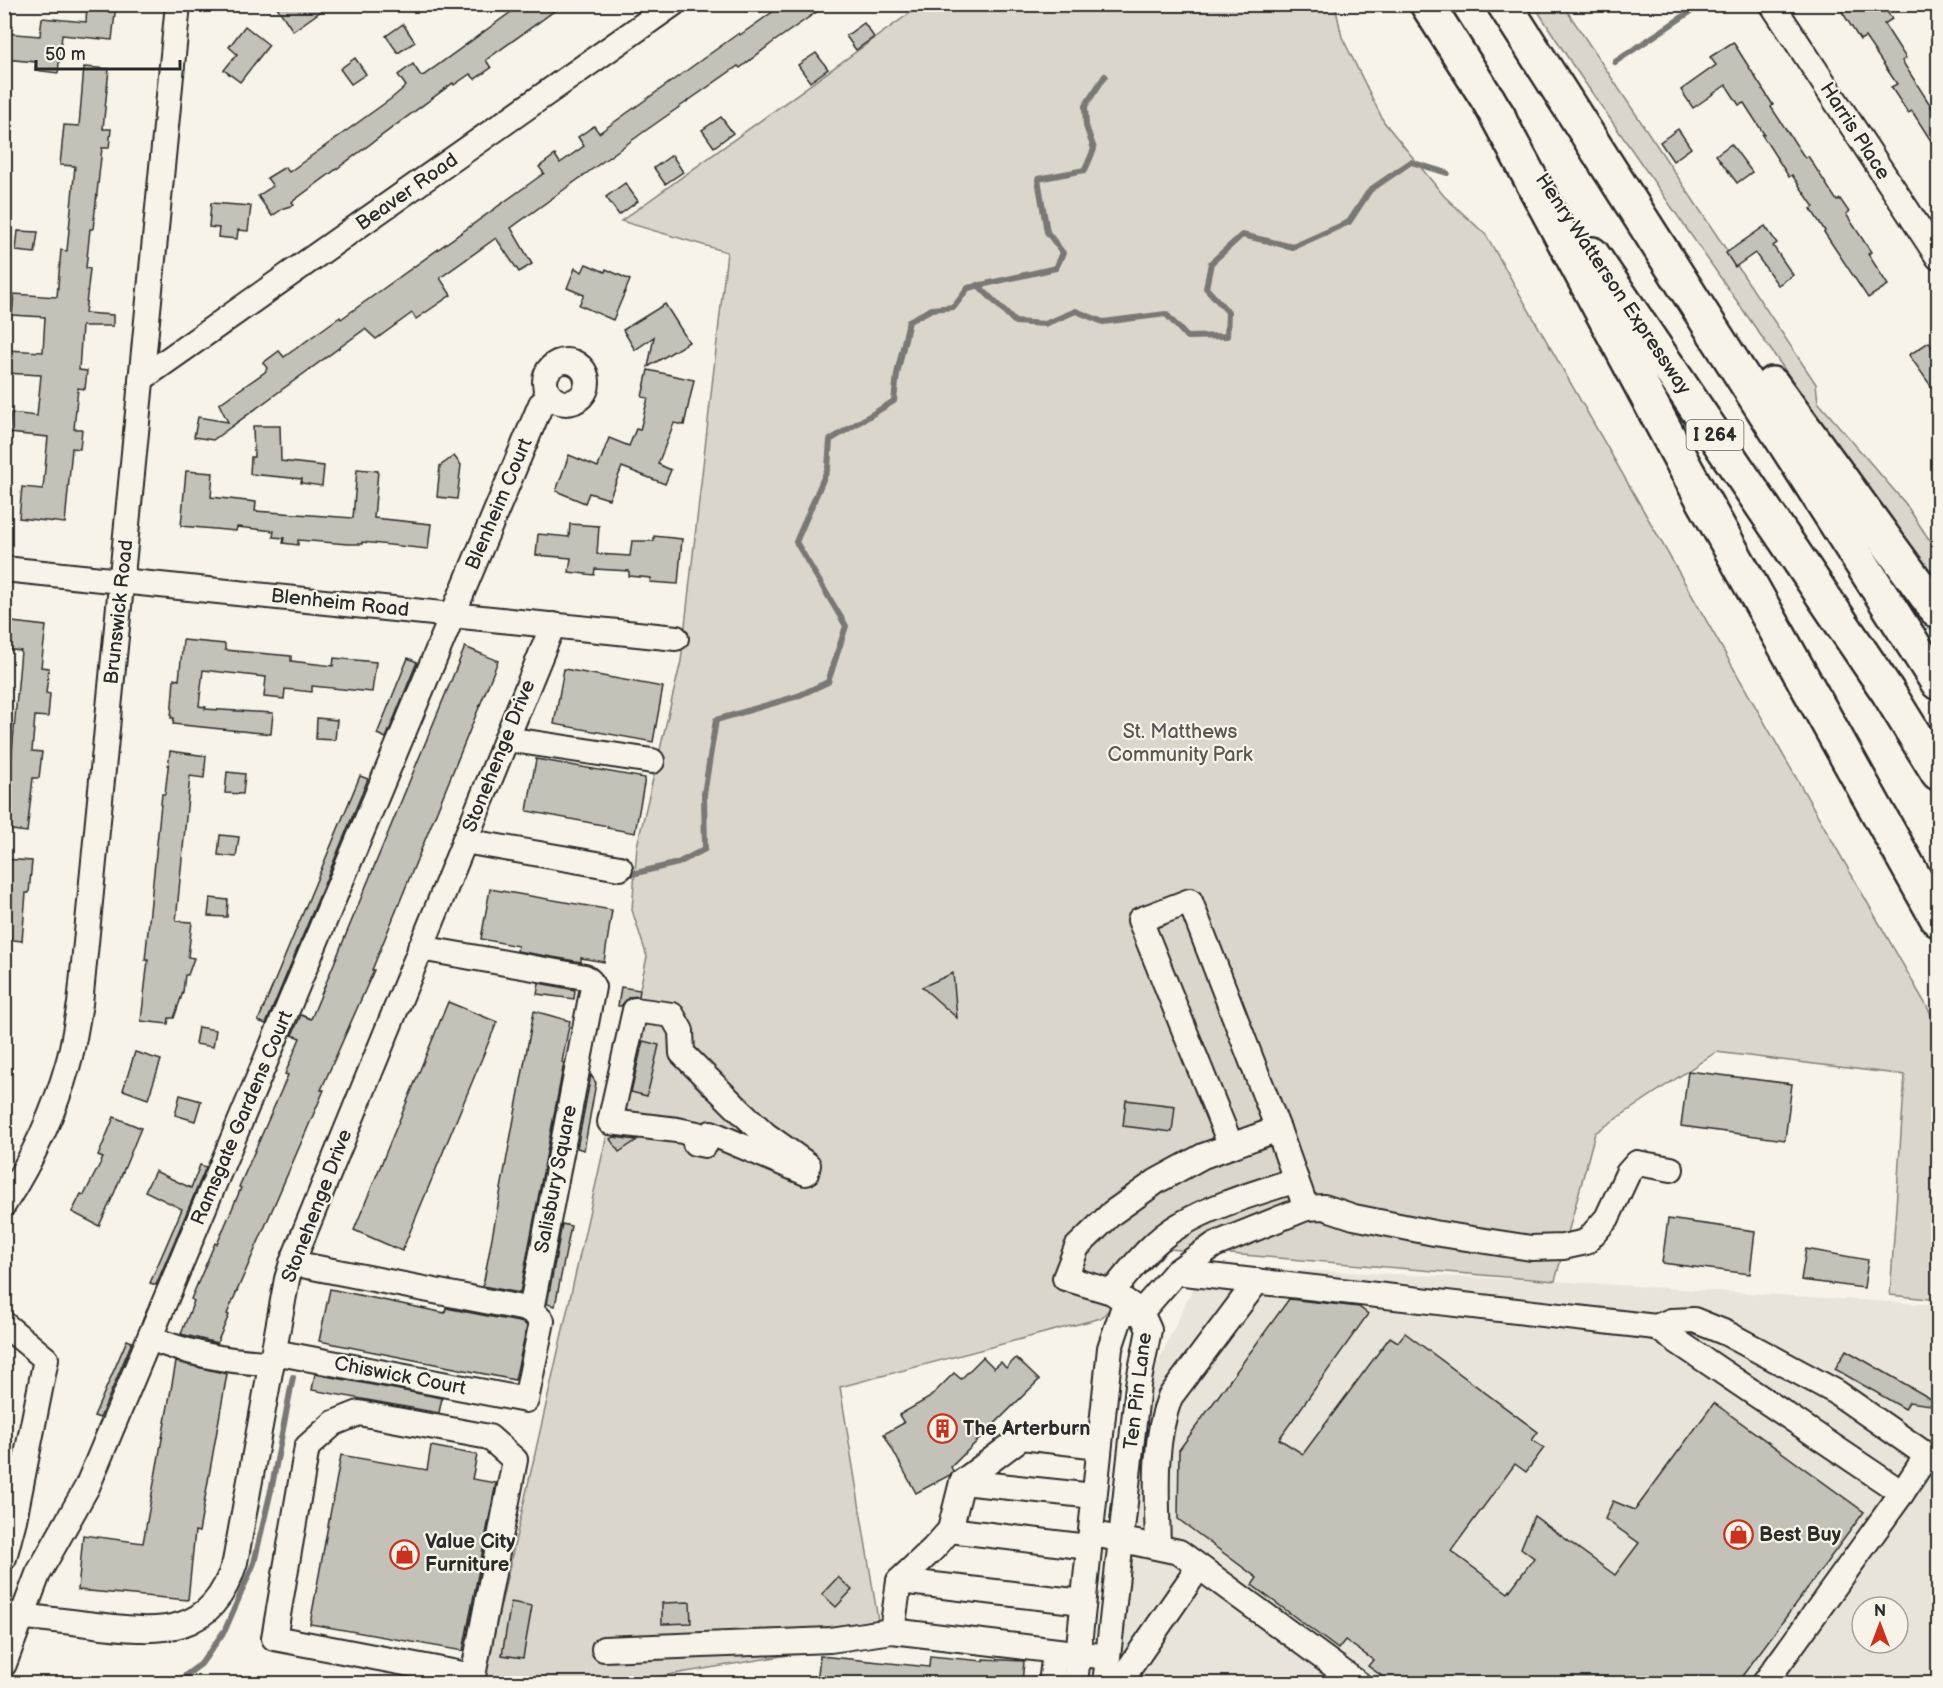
<svg xmlns="http://www.w3.org/2000/svg" width="1943" height="1688" font-family="'Balsamiq Sans',sans-serif">
<style>
.built{fill:#e8e4da;fill-rule:evenodd}
.green{fill:#dad6cc;stroke:#82807c;stroke-width:1.5}
.lines{fill:none;stroke-linecap:round;stroke-linejoin:round}
.stream{stroke:#7a7874;stroke-width:6}
.building{fill:#c4c1b9;stroke:#2b2b2b;stroke-width:1.5}
.minor-casing{stroke:#2b2b2b;stroke-width:28}
.highway-casing{stroke:#2b2b2b;stroke-width:38}
.minor{stroke:#f7f3e8;stroke-width:24}
.highway{stroke:#f7f3e8;stroke-width:33}
.labels{text-anchor:middle;dominant-baseline:central;stroke-width:4.5;stroke-linejoin:round;paint-order:stroke}
.shield{fill:#f7f3e8;stroke:#686764;stroke-width:1.5}
.shield-label{font-size:18px;font-weight:bold;fill:#2b2b2b}
.street-label{font-size:20px;fill:#2b2b2b;stroke:#f7f3e8}
.park-label{font-size:20px;fill:#575653;stroke:#f7f3e8}
.poi-label{font-size:20px;font-weight:bold;fill:#2b2b2b;stroke:#f7f3e8;text-anchor:start}
</style>
<rect width="100%" height="100%" fill="#f7f3e8"/>
<filter id="ink" filterUnits="userSpaceOnUse"><feTurbulence type="fractalNoise" baseFrequency=".0167" numOctaves="2"/><feDisplacementMap in="SourceGraphic" scale="12" xChannelSelector="R" yChannelSelector="G"/><feConvolveMatrix kernelMatrix="1 2 1 2 8 2 1 2 1" color-interpolation-filters="sRGB"/></filter>
<g filter="url(#ink)">
<path class="built" d="M1203,1266L1555,1281L1938,1305V1683L1114,1684L1145,1391ZM1862,1607H1898V1643H1862Z"/>
<g class="green">
<polygon points="921,5 1335,5 1342,37 1384,122 1444,196 1486,235 1938,1026 1938,1300 1890,1295 1905,1075 1716,1052 1595,1133 1555,1281 1169,1249 1101,1318 840,1387 878,1620 813,1629 806,1652 620,1683 483,1684 647,957 632,910 637,846 681,661 727,252 621,221"/>
<polygon points="1534,5 1563,5 1816,384 1818,402 1905,503 1938,553 1938,582 1796,386 1572,64"/>
</g>
<g class="lines">
<g class="stream">
<polyline points="1615,62 1702,4"/>
<polyline points="978,285 1015,322 1045,324 1076,311 1103,322 1166,314 1187,337 1227,336 1228,312 1206,288 1211,263 1242,235 1293,247 1349,222 1370,190 1411,162 1447,173"/>
<polyline points="632,874 678,863 705,849 704,794 716,720 798,696 828,682 846,626 796,542 828,468 830,440 894,401 897,374 909,321 932,309 954,307 968,288 1056,268 1063,253 1047,232 1038,179 1085,170 1094,149 1086,126 1085,106 1105,76"/>
<polyline points="174,1684 201,1664 225,1630 254,1563 272,1486 293,1377"/>
</g>
</g>
<g class="building">
<polygon points="87,4 116,4 112,40 62,35 58,73 35,70 36,62 4,59 4,33 40,36 42,18 86,22"/>
<polygon points="275,4 331,4 293,31"/>
<polygon points="522,4 564,4 486,60 491,68 475,79 470,74 454,85 453,83 292,202 294,205 284,208 272,216 258,196 273,186 267,178 285,167 289,172 392,98 406,86 398,75 413,64 421,76 424,75"/>
<polygon points="784,4 828,4 772,43 740,68 738,66 645,131 511,228 532,264 519,272 496,238 440,278 451,295 416,319 412,313 376,339 365,329 213,440 194,437 198,417 228,422 219,404 265,372 267,368 263,363 279,351 284,357 330,324 340,317 341,319 536,179 544,173 539,167 555,155 560,163 584,146 578,137 594,126 599,133 739,33 740,35"/>
<polygon points="1837,4 1882,4 1892,19 1884,24 1906,58 1902,61 1938,117 1938,152 1912,111 1908,113 1891,87 1897,84 1865,37 1860,40"/>
<polygon points="864,23 874,37 856,50 846,36"/>
<polygon points="403,24 415,42 398,53 386,36"/>
<polygon points="245,26 269,45 240,82 224,70 237,54 229,47"/>
<polygon points="1733,42 1773,105 1771,107 1805,158 1808,156 1837,201 1840,199 1849,212 1846,214 1871,252 1868,254 1888,285 1868,298 1824,232 1825,231 1811,209 1814,207 1792,175 1789,177 1762,135 1764,134 1744,103 1739,105 1726,85 1693,108 1681,90 1716,65 1710,57"/>
<polygon points="816,53 828,69 810,82 798,65"/>
<polygon points="355,58 366,74 351,84 340,69"/>
<polygon points="84,67 109,69 103,129 111,129 109,148 102,148 93,229 90,229 86,268 90,269 85,313 113,315 113,326 82,326 79,370 87,371 85,389 78,388 74,429 82,429 80,449 72,448 65,523 19,518 22,487 43,489 48,437 9,433 11,413 37,416 41,375 5,373 7,350 43,352 45,317 12,315 14,294 57,297 61,250 67,251 75,166 60,165 64,125 79,126"/>
<polygon points="721,117 733,133 714,147 702,130"/>
<polygon points="1678,129 1691,148 1673,161 1660,142"/>
<polygon points="1731,144 1752,172 1737,183 1716,155"/>
<polygon points="672,155 683,172 665,184 654,168"/>
<polygon points="625,183 638,201 619,215 606,197"/>
<polygon points="211,203 251,206 248,231 238,230 237,239 218,237 219,228 209,227"/>
<polygon points="1765,226 1777,243 1773,246 1793,275 1778,285 1755,253 1735,267 1726,253"/>
<polygon points="18,231 38,232 35,253 16,251"/>
<polygon points="586,264 605,272 606,269 630,280 613,320 579,305 584,295 567,288 575,268 582,272"/>
<polygon points="665,304 689,342 648,367 654,337 635,350 623,330"/>
<polygon points="1929,342 1938,357 1938,396 1909,355"/>
<polygon points="648,370 694,380 684,425 674,423 658,464 671,470 665,484 622,467 609,499 589,493 585,503 556,491 569,455 598,467 609,438 629,446 636,429 640,430 648,398 642,397"/>
<polygon points="253,426 280,426 281,461 324,466 322,486 301,483 302,479 250,474 251,457 254,457"/>
<polygon points="454,456 461,465 457,499 437,497 440,466"/>
<polygon points="357,469 378,471 374,518 431,524 428,549 362,542 362,544 348,544 298,540 298,545 283,543 284,538 273,537 274,531 237,527 236,531 181,526 186,471 213,473 211,497 256,502 255,511 353,518"/>
<polygon points="570,524 599,526 597,554 630,556 632,541 654,541 654,536 682,539 678,584 650,582 651,578 629,576 629,571 595,569 594,575 569,572 571,558 536,555 538,534 569,537"/>
<polygon points="4,621 46,626 41,667 49,668 46,693 50,694 48,717 35,716 32,751 42,752 39,778 33,778 27,832 4,829 4,797 8,797 21,651 4,649"/>
<polygon points="183,640 225,644 225,650 291,656 291,661 333,666 334,658 376,662 372,692 312,686 312,692 285,689 284,699 264,697 266,677 203,670 199,706 206,707 205,709 273,713 271,734 173,724 174,718 171,718 174,679 179,680"/>
<polygon points="465,647 498,661 372,970 374,970 321,1090 324,1090 227,1314 229,1315 217,1343 181,1334 194,1301 191,1299 215,1243 217,1244 241,1188 239,1187 288,1075 285,1074 300,1038 292,1035 301,1015 311,1019"/>
<polygon points="408,658 417,662 386,738 377,734"/>
<polygon points="564,669 663,687 653,742 554,724"/>
<polygon points="317,718 337,720 335,740 316,739"/>
<polygon points="170,751 206,756 204,778 190,776 176,921 192,922 188,957 194,958 188,975 185,975 183,992 174,1018 169,1018 168,1024 141,1021 148,960 145,960 162,794 165,794"/>
<polygon points="536,759 645,778 635,833 607,828 608,826 527,811"/>
<polygon points="227,772 245,774 243,794 225,793"/>
<polygon points="360,776 368,779 266,1024 258,1021"/>
<polygon points="220,835 239,837 236,857 218,855"/>
<polygon points="4,859 32,861 29,893 26,893 22,941 4,939"/>
<polygon points="490,889 612,910 604,962 581,958 581,962 517,951 518,946 481,939"/>
<polygon points="210,898 228,900 227,917 208,916"/>
<polygon points="953,973 957,1018 922,987"/>
<polygon points="539,983 575,990 574,999 537,994"/>
<polygon points="621,987 640,990 639,996 629,997 621,1006 618,1006"/>
<polygon points="448,1002 497,1022 402,1251 354,1230"/>
<polygon points="534,1011 570,1021 562,1062 564,1063 520,1293 483,1286"/>
<polygon points="198,1027 216,1030 213,1047 195,1044"/>
<polygon points="643,1041 659,1045 647,1096 631,1092"/>
<polygon points="135,1052 161,1060 148,1099 123,1090"/>
<polygon points="1688,1071 1792,1084 1785,1140 1681,1126"/>
<polygon points="591,1075 596,1083 584,1150 577,1148"/>
<polygon points="180,1095 201,1101 195,1121 175,1115"/>
<polygon points="1126,1100 1175,1106 1172,1132 1123,1126"/>
<polygon points="114,1117 141,1128 113,1196 99,1226 72,1212 81,1194 84,1195 103,1158 98,1156"/>
<polygon points="613,1137 637,1140 619,1152 610,1139"/>
<polygon points="200,1165 206,1167 156,1285 150,1283 182,1209 145,1191 155,1171 191,1188"/>
<polygon points="1668,1219 1755,1231 1750,1274 1662,1263"/>
<polygon points="562,1224 571,1226 555,1306 547,1304"/>
<polygon points="1806,1249 1868,1260 1864,1288 1801,1280"/>
<polygon points="330,1289 445,1313 446,1308 524,1323 527,1326 515,1380 319,1341"/>
<polygon points="1289,1299 1359,1307 1368,1314 1279,1439 1303,1454 1390,1337 1398,1342 1405,1333 1538,1432 1532,1440 1544,1448 1526,1472 1515,1464 1451,1551 1508,1593 1534,1558 1521,1548 1534,1516 1615,1575 1639,1543 1605,1519 1613,1501 1635,1510 1714,1403 1864,1512 1737,1683 1392,1683 1368,1666 1373,1660 1345,1640 1338,1649 1252,1585 1257,1578 1178,1519 1179,1450"/>
<polygon points="127,1340 132,1342 100,1418 94,1416"/>
<polygon points="1846,1350 1938,1403 1938,1406 1909,1402 1905,1409 1835,1369"/>
<polygon points="983,1357 994,1368 1001,1362 1006,1368 1016,1358 1039,1380 951,1467 953,1471 950,1475 916,1493 884,1434 904,1423 899,1415 929,1398 954,1373 961,1379"/>
<polygon points="176,1362 227,1374 199,1532 195,1531 188,1600 78,1590 83,1535 143,1543"/>
<polygon points="315,1374 442,1398 439,1413 312,1390"/>
<polygon points="431,1446 477,1455 472,1479 496,1483 463,1651 310,1624 341,1455 427,1470"/>
<polygon points="838,1577 852,1590 836,1607 822,1594"/>
<polygon points="511,1602 532,1606 523,1658 502,1655"/>
<polygon points="690,1602 691,1623 662,1624 662,1603"/>
<polygon points="820,1656 929,1667 930,1656 983,1661 983,1659 1024,1661 1022,1683 817,1683"/>
</g>
<g class="lines">
<defs>
<g id="minor">
<polyline points="1772,4 1938,257"/>
<circle cx="566" cy="382" r="21"/>
<polyline points="141,379 673,4"/>
<polyline points="4,569 676,638"/>
<polyline points="506,739 652,761"/>
<polyline points="464,841 620,868"/>
<polygon points="635,1010 672,1015 681,1031 682,1053 734,1105 766,1135 808,1165 806,1173 711,1133 705,1145 695,1143 697,1134 677,1130 610,1122"/>
<polyline points="1231,1146 1140,920 1190,901 1278,1129"/>
<path d="M4,1204C32,1160 54,1114 68,1064C74,1044 76,1024 80,1004L178,4"/>
<polyline points="1306,1208 1324,1207 1354,1217 1434,1233 1531,1248 1563,1247 1586,1242 1607,1218 1628,1173 1637,1163 1671,1169"/>
<polyline points="292,1263 531,1310 593,987 590,981 585,977 420,948"/>
<path d="M1112,1292C1132,1268 1152,1241 1180,1225C1215,1204 1257,1193 1296,1180"/>
<polyline points="1141,1312 1176,1272 1656,1327 1902,1493"/>
<polyline points="1141,1312 1112,1292 1065,1278 1077,1247 1112,1213 1157,1181 1203,1156 1278,1129 1306,1208 1214,1245 1176,1272"/>
<polyline points="4,1324 46,1359 14,1520 4,1558"/>
<polyline points="1656,1327 1671,1321 1694,1320 1726,1333 1836,1392 1938,1463"/>
<path d="M150,1338C189,1354 230,1362 272,1363"/>
<polyline points="274,1352 526,1400 542,1321 531,1310"/>
<polyline points="1099,1446 1022,1437 962,1482 950,1530 933,1549 899,1581 892,1631 1108,1657"/>
<polyline points="962,1482 1094,1496"/>
<polyline points="950,1530 1088,1547"/>
<polyline points="1104,1536 1179,1552 1359,1684"/>
<path d="M1158,1547C1157,1497 1152,1445 1170,1397L1257,1281"/>
<polyline points="899,1581 1083,1602"/>
<path d="M4,1614C35,1618 65,1621 95,1625C161,1633 212,1637 235,1562L287,1279L292,1263L553,625"/>
<polyline points="604,1649 830,1640 892,1631"/>
<polyline points="4,1664 38,1574 87,1487 541,404 551,397"/>
<polyline points="471,1684 473,1676 274,1638 307,1447 334,1423 359,1413 489,1437 515,1460 473,1676"/>
<polyline points="1051,1684 1055,1652"/>
<polyline points="1075,1684 1110,1348 1122,1312 1141,1312"/>
<polyline points="1105,1684 1138,1385 1149,1330 1141,1312"/>
<polyline points="1127,1684 1128,1670 1199,1567"/>
<polyline points="1764,1684 1902,1493 1927,1455"/>
</g>
<g id="highway">
<polyline points="1427,4 1499,117"/>
<polyline points="1504,4 1938,683"/>
<polyline points="1488,99 1687,471 1938,920"/>
<polyline points="1592,254 1888,692 1938,773"/>
<polyline points="1772,384 1938,612"/>
</g>
</defs>
<use href="#minor" class="minor-casing"/>
<use href="#highway" class="highway-casing"/>
<use href="#minor" class="minor"/>
<use href="#highway" class="highway"/>
</g>
</g>
<defs>
<symbol id="building-ring" viewBox="-11 -11 22 22"><circle r="9.5" fill="#f7f3e8" stroke="#c8321e" stroke-width="1.5"/><path d="M-4-6H4V6H1V3H-1V6H-4ZM-2.5-4.3h1.7v1.8h-1.7ZM.8-4.3h1.7v1.8H.8ZM-2.5-1h1.7V.8h-1.7ZM.8-1h1.7V.8H.8Z" fill="#c8321e"/></symbol>
<symbol id="shop-ring" viewBox="-11 -11 22 22"><circle r="9.5" fill="#f7f3e8" stroke="#c8321e" stroke-width="1.5"/><path d="M-5-2.5h2.3a2.7 3.5 0 0 1 5.4 0H5L5.5 6h-11ZM-1.5-2.5h3a1.5 2.3 0 0 0-3 0Z" fill="#c8321e"/></symbol>
</defs>
<g fill-rule="evenodd">
<use href="#building-ring" x="926" y="1412" width="33" height="33"/>
<use href="#shop-ring" x="1722" y="1518" width="33" height="33"/>
<use href="#shop-ring" x="388" y="1538" width="33" height="33"/>
</g>
<g class="labels">
<rect class="shield" x="1686.5" y="420" width="57" height="30" rx="4.5"/>
<g class="shield-label">
<text x="1715" y="435">I 264</text>
</g>
<g class="street-label">
<text transform="translate(1855 131) rotate(57)">Harris Place</text>
<text transform="translate(407 192) rotate(-35)">Beaver Road</text>
<text transform="translate(1613 284) rotate(56)">Henry Watterson Expressway</text>
<text transform="translate(499 504) rotate(-67)">Blenheim Court</text>
<text transform="translate(340 603) rotate(6)">Blenheim Road</text>
<text transform="translate(119 612) rotate(-84)">Brunswick Road</text>
<text transform="translate(499 756) rotate(-68)">Stonehenge Drive</text>
<text transform="translate(242 1118) rotate(-67)">Ramsgate Gardens Court</text>
<text transform="translate(556 1179) rotate(-79)">Salisbury Square</text>
<text transform="translate(317 1206) rotate(-69)">Stonehenge Drive</text>
<text transform="translate(400 1376) rotate(11)">Chiswick Court</text>
<text transform="translate(1138 1391) rotate(-83)">Ten Pin Lane</text>
</g>
<g class="park-label">
<text x="1180" y="732">St. Matthews<tspan x="1180" dy="23">Community Park</tspan></text>
</g>
<g class="poi-label">
<text x="963" y="1429">The Arterburn</text>
<text x="1759" y="1535">Best Buy</text>
<text x="425" y="1542">Value City<tspan x="425" dy="23">Furniture</tspan></text>
</g>
</g>
<rect width="1943" height="1688" fill="none" stroke="#f7f3e8" stroke-width="24"/>
<rect x="12" y="12" width="1919" height="1664" fill="none" stroke="#2b2b2b" stroke-width="2" filter="url(#ink)"/>
<g transform="translate(1880 1625)"><circle r="28" fill="#f7f3e8" stroke="#a5a39c" stroke-width="1.5"/>
<path d="M0-4.5L10 22L0 15L-10 22Z" fill="#c8321e"/>
<text y="-9" font-size="16" font-weight="bold" text-anchor="middle" fill="#2b2b2b">N</text>
</g>
<path d="M36 60v9h144v-9" fill="none" stroke="#2b2b2b" stroke-width="3"/>
<text x="45" y="60" font-size="18" fill="#2b2b2b" stroke="#f7f3e8" stroke-width="4.5" paint-order="stroke">50 m</text>
</svg>
